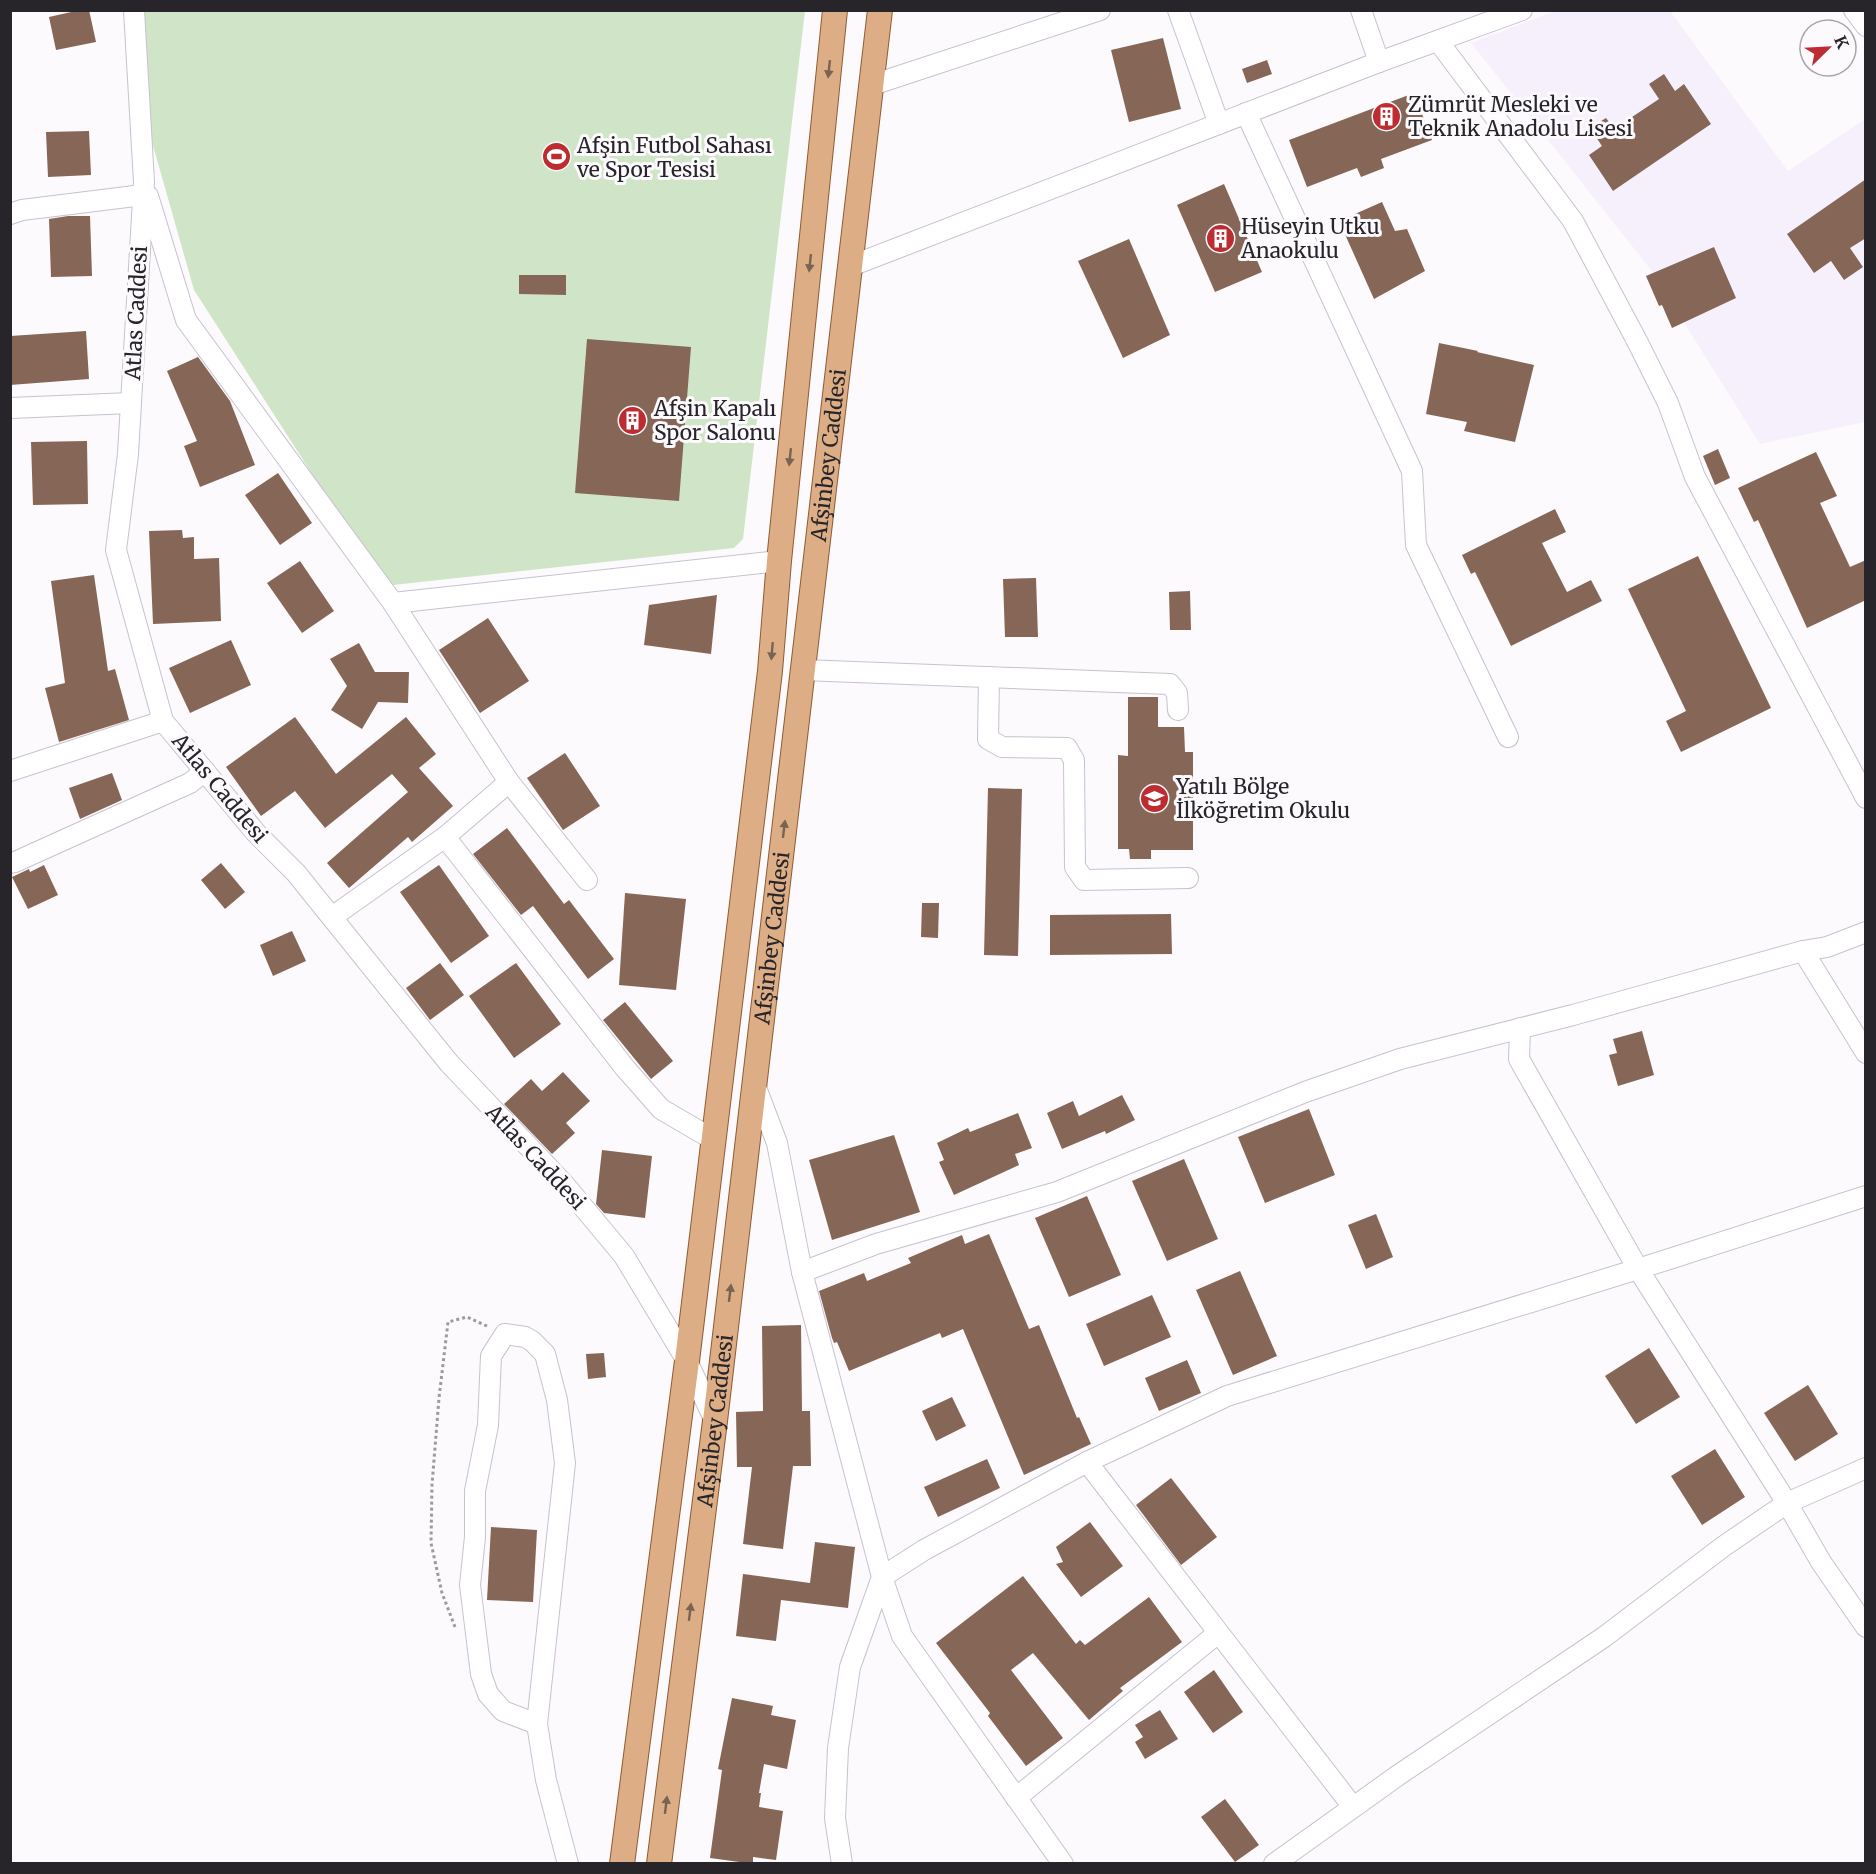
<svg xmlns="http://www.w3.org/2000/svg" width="1876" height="1874" font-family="Merriweather,serif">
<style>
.built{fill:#f6f0fd}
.green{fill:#d0e5c8}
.building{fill:#866656}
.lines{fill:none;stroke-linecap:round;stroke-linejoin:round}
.minor-casing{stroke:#c8c1cf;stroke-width:22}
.major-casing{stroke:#8e5b32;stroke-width:26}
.path{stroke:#9c9a9e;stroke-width:3;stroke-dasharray:3 3;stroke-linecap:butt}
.minor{stroke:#fff;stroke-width:20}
.major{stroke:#ddae86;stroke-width:24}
.oneway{fill:#796353}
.labels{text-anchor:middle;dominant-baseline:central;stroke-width:6;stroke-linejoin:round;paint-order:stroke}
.poi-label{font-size:21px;fill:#27252a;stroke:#fcfafd;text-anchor:start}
.street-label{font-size:21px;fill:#27252a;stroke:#fcfafd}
</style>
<rect width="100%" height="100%" fill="#fcfafd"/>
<polygon class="built" points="1555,11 1670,11 1788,171 1865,119 1865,422 1760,444 1651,270 1471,43"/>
<polygon class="green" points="141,11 805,11 743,539 734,548 384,586 194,290 152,142"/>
<g class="building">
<polygon points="80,10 89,10 96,42 56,50 49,17"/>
<polygon points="1163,38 1181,109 1129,122 1111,50"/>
<polygon points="1267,60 1272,74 1247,83 1242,69"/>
<polygon points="1664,74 1675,91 1684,84 1711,124 1613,191 1589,155 1602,146 1590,128 1606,118 1614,129 1659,99 1649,84"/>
<polygon points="1414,93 1432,140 1381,159 1384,168 1361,177 1357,168 1307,187 1289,140"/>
<polygon points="89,131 91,175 48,177 46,132"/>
<polygon points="1866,179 1866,238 1850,248 1863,267 1844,280 1831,261 1814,273 1787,234"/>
<polygon points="1224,184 1262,272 1215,292 1177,205"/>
<polygon points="1382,202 1395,231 1407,229 1425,271 1374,299 1339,221"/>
<polygon points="68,216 90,216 92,276 51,277 49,219"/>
<polygon points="1129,239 1170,335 1123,358 1078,261"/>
<polygon points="1714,247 1736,298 1672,328 1662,305 1659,306 1646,276"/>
<polygon points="519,275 566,275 566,295 519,294"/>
<polygon points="86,331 89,379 10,385 10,336"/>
<polygon points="587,339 691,347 679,501 575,493"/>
<polygon points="1439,343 1478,351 1477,352 1534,365 1515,442 1464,431 1467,422 1426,414"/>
<polygon points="198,357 230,401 255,465 200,487 184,446 197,441 167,371"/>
<polygon points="87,441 88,504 33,505 31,442"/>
<polygon points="1718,449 1730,478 1715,485 1703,456"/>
<polygon points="1816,452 1837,496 1820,503 1850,567 1866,560 1866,600 1807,628 1758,520 1754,522 1738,488"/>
<polygon points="278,473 312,523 280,545 245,495"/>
<polygon points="1555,509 1566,532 1542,543 1567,592 1591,580 1602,601 1511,646 1475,572 1471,574 1462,555"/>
<polygon points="182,530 183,538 194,537 194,559 219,558 221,621 153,624 149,531"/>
<polygon points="1698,556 1771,708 1681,752 1666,721 1686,711 1628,589"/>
<polygon points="300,561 334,611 302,633 267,583"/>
<polygon points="94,575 108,671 115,669 129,720 59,742 45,688 65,683 51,581"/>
<polygon points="1036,578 1038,637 1005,637 1003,579"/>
<polygon points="1190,591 1191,630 1170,630 1169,592"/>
<polygon points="717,595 711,654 644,645 649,605"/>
<polygon points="488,618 529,681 480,713 439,650"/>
<polygon points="231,640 251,685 190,713 169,668"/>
<polygon points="359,643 375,672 409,672 408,703 378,702 362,729 331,710 347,686 330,659"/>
<polygon points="1128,697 1158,697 1158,727 1184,727 1185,752 1193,752 1193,850 1151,850 1151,859 1130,859 1129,849 1118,849 1118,755 1128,756"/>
<polygon points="295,717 336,774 406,717 436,754 419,768 453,806 412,842 408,837 349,888 327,863 408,792 392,774 325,828 295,791 261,816 226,767"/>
<polygon points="565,753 600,806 563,830 527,778"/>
<polygon points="112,773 122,800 80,819 69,788"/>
<polygon points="988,788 1022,789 1018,956 984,955"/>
<polygon points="507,828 564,904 569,900 614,959 588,979 533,906 521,915 473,854"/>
<polygon points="221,863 245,892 225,909 201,880"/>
<polygon points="44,865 58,895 28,909 12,877 29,869 30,872"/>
<polygon points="439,865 489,936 451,963 400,892"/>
<polygon points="625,893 686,899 676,990 619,985"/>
<polygon points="922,903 939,903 938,938 921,937"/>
<polygon points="1171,914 1172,954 1050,955 1050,915"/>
<polygon points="292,931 306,961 273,976 260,945"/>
<polygon points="440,963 464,995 430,1020 406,988"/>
<polygon points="516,963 561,1024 514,1058 469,996"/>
<polygon points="625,1002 673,1061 651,1079 603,1020"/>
<polygon points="1642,1031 1654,1075 1618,1086 1609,1055 1617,1053 1613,1039"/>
<polygon points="563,1072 590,1101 566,1123 575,1133 552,1154 504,1104 531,1079 542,1091"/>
<polygon points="1122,1095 1135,1120 1106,1134 1105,1131 1062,1149 1047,1113 1073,1101 1079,1116"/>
<polygon points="1309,1109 1335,1175 1265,1203 1238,1137"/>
<polygon points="1018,1113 1032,1148 1015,1154 1019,1165 954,1195 939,1162 944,1160 937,1143 968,1128 970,1132"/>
<polygon points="894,1135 920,1212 832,1240 809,1160"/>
<polygon points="602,1150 652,1156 645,1218 604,1213 596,1204"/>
<polygon points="1184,1159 1218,1239 1167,1261 1132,1181"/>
<polygon points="1087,1196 1121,1275 1069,1297 1035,1218"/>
<polygon points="1376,1214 1393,1257 1366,1269 1348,1225"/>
<polygon points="989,1234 1029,1329 1039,1325 1077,1418 1079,1417 1091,1444 1024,1475 963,1329 942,1338 940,1333 849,1371 837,1342 834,1343 832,1338 819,1291 864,1273 867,1281 911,1263 908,1258 962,1235 965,1244"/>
<polygon points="1240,1271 1277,1356 1233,1375 1196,1290"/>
<polygon points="1152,1295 1171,1337 1104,1366 1086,1324"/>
<polygon points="801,1325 802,1411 810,1411 811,1466 793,1466 783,1549 743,1544 752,1467 737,1467 736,1412 763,1411 762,1326"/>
<polygon points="1649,1348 1680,1397 1636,1424 1605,1376"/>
<polygon points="604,1353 606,1377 588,1379 586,1354"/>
<polygon points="1187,1360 1201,1393 1159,1411 1145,1378"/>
<polygon points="1808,1385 1838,1434 1795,1461 1764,1413"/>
<polygon points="952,1397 966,1426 936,1441 922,1411"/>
<polygon points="1715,1449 1745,1497 1702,1525 1671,1476"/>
<polygon points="987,1459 1000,1488 938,1517 924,1487"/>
<polygon points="1171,1478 1217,1537 1181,1565 1136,1505"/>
<polygon points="1090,1522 1123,1566 1081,1597 1056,1564 1063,1562 1056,1547"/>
<polygon points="491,1527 537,1530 533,1602 487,1600"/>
<polygon points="815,1542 855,1547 848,1608 781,1600 776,1641 736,1636 743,1574 810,1583"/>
<polygon points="1023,1576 1076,1644 1080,1640 1085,1645 1149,1597 1182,1642 1120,1688 1123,1691 1089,1720 1033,1653 1011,1670 1063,1738 1026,1766 988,1716 990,1713 936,1643"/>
<polygon points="1214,1670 1243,1712 1213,1733 1184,1692"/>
<polygon points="732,1698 773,1706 771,1715 796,1720 787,1769 764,1764 759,1793 761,1793 759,1807 783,1811 776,1860 753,1857 753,1863 747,1863 710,1858 722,1770 718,1769"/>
<polygon points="1160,1710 1178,1739 1145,1759 1135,1742 1143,1737 1135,1725"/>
<polygon points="1225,1799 1259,1845 1235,1862 1201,1817"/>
</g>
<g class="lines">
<defs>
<g id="minor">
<polyline points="134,10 144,182 128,454 116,550 163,721 256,833 296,873 449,1063 564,1184 624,1256 687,1361 715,1421"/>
<polyline points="1178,10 1219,124"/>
<polyline points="1361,10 1379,62"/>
<polyline points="1854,10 1866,26"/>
<polyline points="1438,41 1573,221 1637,341 1668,403 1695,477 1866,798"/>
<polyline points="872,85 1100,10"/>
<polyline points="1246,113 1412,471 1416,545 1508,737"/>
<polyline points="148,196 186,320 393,603 509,782 587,880"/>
<polyline points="10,214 22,210 143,195"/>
<polyline points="851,266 1379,62 1522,10"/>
<polyline points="10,408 131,403"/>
<polyline points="393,603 779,561"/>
<polyline points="803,670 1170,684 1177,693 1178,710"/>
<polyline points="989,677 988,739 1002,747 1067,748 1074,760 1075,867 1084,880 1188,878"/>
<polyline points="10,771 163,721"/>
<polyline points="445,837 625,1068 661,1109 714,1140"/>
<polyline points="10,863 15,862 190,783 205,771"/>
<polyline points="332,917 445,837 509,782"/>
<polyline points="1803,951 1866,1053"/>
<polyline points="1520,1028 1519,1059 1638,1269 1787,1503 1821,1562 1866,1627"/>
<polyline points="755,1085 777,1143 802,1272 876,1244 1057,1192 1305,1092 1400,1059 1573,1015 1803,951 1827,947 1866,932"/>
<polyline points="802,1272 882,1577 850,1667 838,1748 835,1818 842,1864"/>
<polyline points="1087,1462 1353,1807"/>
<polyline points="537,1724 503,1711 488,1694 481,1674 470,1585 475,1537 475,1491 488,1425 491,1356 505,1334 525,1337 532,1341 545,1354 557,1400 565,1463 537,1724 546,1780 568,1864"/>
<polyline points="1016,1798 1218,1633"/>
<polyline points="1063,1864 902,1636 882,1577 924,1550 1087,1462 1227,1396 1638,1269 1866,1196"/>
<polyline points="1274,1864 1397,1776 1604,1637 1724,1546 1787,1503 1866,1468"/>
</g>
<g id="major">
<polyline points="622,1864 687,1361 770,671 779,561 835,10"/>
<path id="s1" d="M659,1864L715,1421L880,10"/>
</g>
</defs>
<use href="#minor" class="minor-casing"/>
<use href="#major" class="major-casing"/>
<polyline class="path" points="455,1627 442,1593 431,1543 432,1485 439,1398 448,1322 467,1317 487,1326"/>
<use href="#minor" class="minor"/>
<use href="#major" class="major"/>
</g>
<defs><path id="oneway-solid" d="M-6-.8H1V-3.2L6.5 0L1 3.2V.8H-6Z" transform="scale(1.5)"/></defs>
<g class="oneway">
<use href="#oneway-solid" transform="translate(829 69) rotate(96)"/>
<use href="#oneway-solid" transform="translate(810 263) rotate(96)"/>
<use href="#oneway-solid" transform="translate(790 457) rotate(96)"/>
<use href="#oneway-solid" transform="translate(772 651) rotate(95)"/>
<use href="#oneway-solid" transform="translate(784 829) rotate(-83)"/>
<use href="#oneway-solid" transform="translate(730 1293) rotate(-83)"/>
<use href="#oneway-solid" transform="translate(690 1612) rotate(-83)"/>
<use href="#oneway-solid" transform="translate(666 1805) rotate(-83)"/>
</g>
<defs>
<symbol id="building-disc" viewBox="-11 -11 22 22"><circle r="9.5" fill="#bc2c31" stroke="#fcfafd"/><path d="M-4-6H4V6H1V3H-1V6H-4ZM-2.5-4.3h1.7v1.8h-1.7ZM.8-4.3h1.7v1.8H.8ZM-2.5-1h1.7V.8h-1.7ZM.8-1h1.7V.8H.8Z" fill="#fff"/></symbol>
<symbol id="stadium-disc" viewBox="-11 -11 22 22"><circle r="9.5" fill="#bc2c31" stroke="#fcfafd"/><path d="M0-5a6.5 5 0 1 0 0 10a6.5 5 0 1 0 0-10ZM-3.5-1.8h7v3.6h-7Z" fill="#fff"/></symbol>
<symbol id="school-disc" viewBox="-11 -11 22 22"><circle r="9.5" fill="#bc2c31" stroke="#fcfafd"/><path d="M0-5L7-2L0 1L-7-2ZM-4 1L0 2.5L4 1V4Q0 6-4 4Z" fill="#fff"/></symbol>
</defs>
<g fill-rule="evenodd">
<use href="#building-disc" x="1370" y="100" width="33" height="33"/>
<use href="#stadium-disc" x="540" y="140" width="33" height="33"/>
<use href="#building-disc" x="1204" y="222" width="33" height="33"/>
<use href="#building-disc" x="616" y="404" width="33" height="33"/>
<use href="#school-disc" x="1138" y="782" width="33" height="33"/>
</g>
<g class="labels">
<g class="poi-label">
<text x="1408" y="104">Zümrüt Mesleki ve<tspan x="1408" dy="24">Teknik Anadolu Lisesi</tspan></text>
<text x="577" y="145">Afşin Futbol Sahası<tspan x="577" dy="24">ve Spor Tesisi</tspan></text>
<text x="1241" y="226">Hüseyin Utku<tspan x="1241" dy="24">Anaokulu</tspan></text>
<text x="654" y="408">Afşin Kapalı<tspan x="654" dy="24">Spor Salonu</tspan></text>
<text x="1176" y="786">Yatılı Bölge<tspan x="1176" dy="24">İlköğretim Okulu</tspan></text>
</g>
<g class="street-label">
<text transform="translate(136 313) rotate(-87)">Atlas Caddesi</text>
<text stroke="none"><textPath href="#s1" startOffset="1419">Afşinbey Caddesi</textPath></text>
<text transform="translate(220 788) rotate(50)">Atlas Caddesi</text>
<text stroke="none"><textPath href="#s1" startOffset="933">Afşinbey Caddesi</textPath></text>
<text transform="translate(536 1157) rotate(47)">Atlas Caddesi</text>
<text stroke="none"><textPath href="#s1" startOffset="447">Afşinbey Caddesi</textPath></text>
</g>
</g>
<rect width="1876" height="1874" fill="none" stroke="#27252a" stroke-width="24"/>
<g transform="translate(1828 48) rotate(66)"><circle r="28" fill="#fcfafd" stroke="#a7a5a9" stroke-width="1.5"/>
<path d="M0-4.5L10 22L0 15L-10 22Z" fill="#bc2c31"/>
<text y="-9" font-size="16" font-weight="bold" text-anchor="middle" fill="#27252a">K</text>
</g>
</svg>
